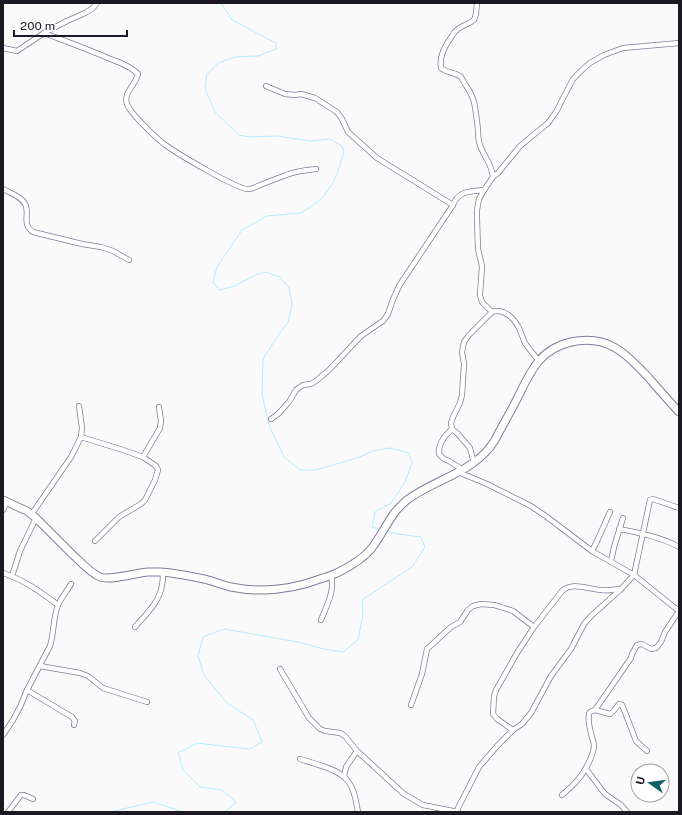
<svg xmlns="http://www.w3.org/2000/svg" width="682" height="815" font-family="'Public Sans',sans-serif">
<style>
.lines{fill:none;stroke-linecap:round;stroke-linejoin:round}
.stream{stroke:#b1ecff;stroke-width:1}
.minor-casing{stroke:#827c98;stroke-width:6}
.highway-casing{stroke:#827c98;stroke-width:9}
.minor{stroke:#fff;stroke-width:4.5}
.highway{stroke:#fff;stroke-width:7}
</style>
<rect width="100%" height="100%" fill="#fafafa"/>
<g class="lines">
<g class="stream">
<polyline points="221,3 232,20 276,43 276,49 258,56 235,57 218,63 207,74 205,89 215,112 239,135 249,137 277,136 310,141 330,139 342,146 344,152 338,171 333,183 324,196 316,203 301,213 267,216 242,230 217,267 213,282 219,290 235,286 253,276 265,272 280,277 289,288 292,304 288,322 279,334 263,359 262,394 269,425 284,457 300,470 316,470 360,457 373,451 390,448 409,453 412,463 405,482 391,503 375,512 372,527 381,530"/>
<polyline points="110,812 153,802 183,812"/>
<polyline points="224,812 226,811 236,802 222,790 200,787 183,770 178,753 197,743 231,747 250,749 262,742 253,720 227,703 204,675 198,656 203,637 224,629 298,642 324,649 343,652 358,640 363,615 362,600 412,567 425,547 421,537 398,534 386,531"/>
</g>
<defs>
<g id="minor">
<path d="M44,33C65,41 87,49 108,58C118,62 131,66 138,74C136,85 123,92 127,104C130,113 155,137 164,144C175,152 239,191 249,189C252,189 255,187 258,186C265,183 273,180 281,177C292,172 304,170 316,169"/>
<polyline points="3,48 17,51 44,33 67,21 85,13 93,8 97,3"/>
<polyline points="266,86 285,94 295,95 301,94 315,98 337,112 342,119 348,132 377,158 453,205"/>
<polyline points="493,177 498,173 520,146 548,123 556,112 573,79 584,68 590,63 604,55 623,48 679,43"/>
<path d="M3,189C10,193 23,197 26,206C29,215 22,225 33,232L82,244L101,247L113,251L129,260"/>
<path d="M492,312C504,308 514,318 519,328C521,333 523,338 525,343C529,349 534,355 539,361"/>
<path d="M271,419L278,414L289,402L296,390L303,385L311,384L316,381L329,370L361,336L383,321L388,314L392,302L399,286L453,205C459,190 470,192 484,190"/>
<path d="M452,429C444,436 438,444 439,454L444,459L449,461L463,470"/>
<polyline points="81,437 120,449 143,457 156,466 158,470 155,480 145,500 141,504 119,517 95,541"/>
<polyline points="143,457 160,428 161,421 159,407"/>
<path d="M474,463L470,448L458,434L452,429L451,423L453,417L460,403L462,395L464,364L462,352L464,342L469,335L492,312L482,302L480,295L482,266L478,249L477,219V210L479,199L484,190L493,177C492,164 484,157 480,145C478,140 478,136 478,130C477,121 476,111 474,102C472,93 465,85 461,77C455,72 447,73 441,68C439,56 445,46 452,36C453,34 455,31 458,29C463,25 469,24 474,20L476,14L477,3"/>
<polyline points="458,472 487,484 531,506 547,517 592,551 634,575 679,611"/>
<polyline points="3,510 7,502"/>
<polyline points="31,515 71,457 81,437 82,428 79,406"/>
<path d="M619,529C639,533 661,537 679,547"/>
<path d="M592,551C599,538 604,525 610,512"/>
<polyline points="611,561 614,547 623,518"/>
<path d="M3,573C24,580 41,592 58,605"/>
<polyline points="12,576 20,551 36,518"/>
<path d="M321,620C327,605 335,591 331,575"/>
<path d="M135,627C145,615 160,602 162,585C163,581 163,577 163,572"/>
<polyline points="40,666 80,673 88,676 103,688 147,702"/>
<polyline points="280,669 309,718 320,729 325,731 340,733 345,736 357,751 404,794 416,801 423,805 458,812"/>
<polyline points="27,690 72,717 75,721 74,725"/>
<polyline points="411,705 422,674 427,649 451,627 460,622 468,610 473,606 481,604 494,605 501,607 513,611 534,627"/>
<polyline points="595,710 631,658 632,654 637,645 642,644 651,649 656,648 661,642 665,632 679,611"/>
<path d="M513,730L497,719L493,714L494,696L496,690L517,653L534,627L562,591C573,581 589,590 602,590C608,591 614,589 621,589"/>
<path d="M3,735L13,720L20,707L27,690L50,646C54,633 53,618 58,605C61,598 67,591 71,584"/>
<path d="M300,759C312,763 335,768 344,777C354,785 356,801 358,812"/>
<polyline points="586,769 605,794 621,805 627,812"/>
<polyline points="344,776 346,767 357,751"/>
<path d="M562,795C576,783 582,777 590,760C592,755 594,751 594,745C592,735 587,724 589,714L590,712L595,710L610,714C614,712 616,707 619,704L622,705L623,707L636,741L647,751"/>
<polyline points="8,812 21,795 24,795 33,799"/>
<polyline points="456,812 479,767 498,745 513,730 522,724 531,713 551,676 571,649 584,624 590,617 621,589 634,575 650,500 653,499 679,508"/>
</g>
<path id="highway" d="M3,500L18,507L27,511L36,518C48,530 60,542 72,554C81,562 89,572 100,577C109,581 136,573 148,572C152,572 156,572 160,572C175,573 190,576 204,579C213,581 222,585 231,587C261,593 294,589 323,578C327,577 332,575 337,573C349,567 363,559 371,549C384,533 390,513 407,500C436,478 475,473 495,440C502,426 510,413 517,399C523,387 529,373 538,362C546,352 558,345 571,342C608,334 625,353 649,378C659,390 669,401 679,412"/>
</defs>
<use href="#minor" class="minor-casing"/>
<use href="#highway" class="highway-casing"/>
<use href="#minor" class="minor"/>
<use href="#highway" class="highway"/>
</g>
<rect width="682" height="815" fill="none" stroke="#1c1924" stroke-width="8"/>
<g transform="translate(650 783) rotate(284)"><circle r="19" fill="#ffffff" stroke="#a4a3a7"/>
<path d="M0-3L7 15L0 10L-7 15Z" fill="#106167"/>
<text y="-6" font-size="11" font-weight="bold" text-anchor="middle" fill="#1c1924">U</text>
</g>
<path d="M14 30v6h113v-6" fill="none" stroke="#1c1924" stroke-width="2"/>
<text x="20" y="30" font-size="12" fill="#1c1924" stroke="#ffffff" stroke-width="3" paint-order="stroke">200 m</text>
</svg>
